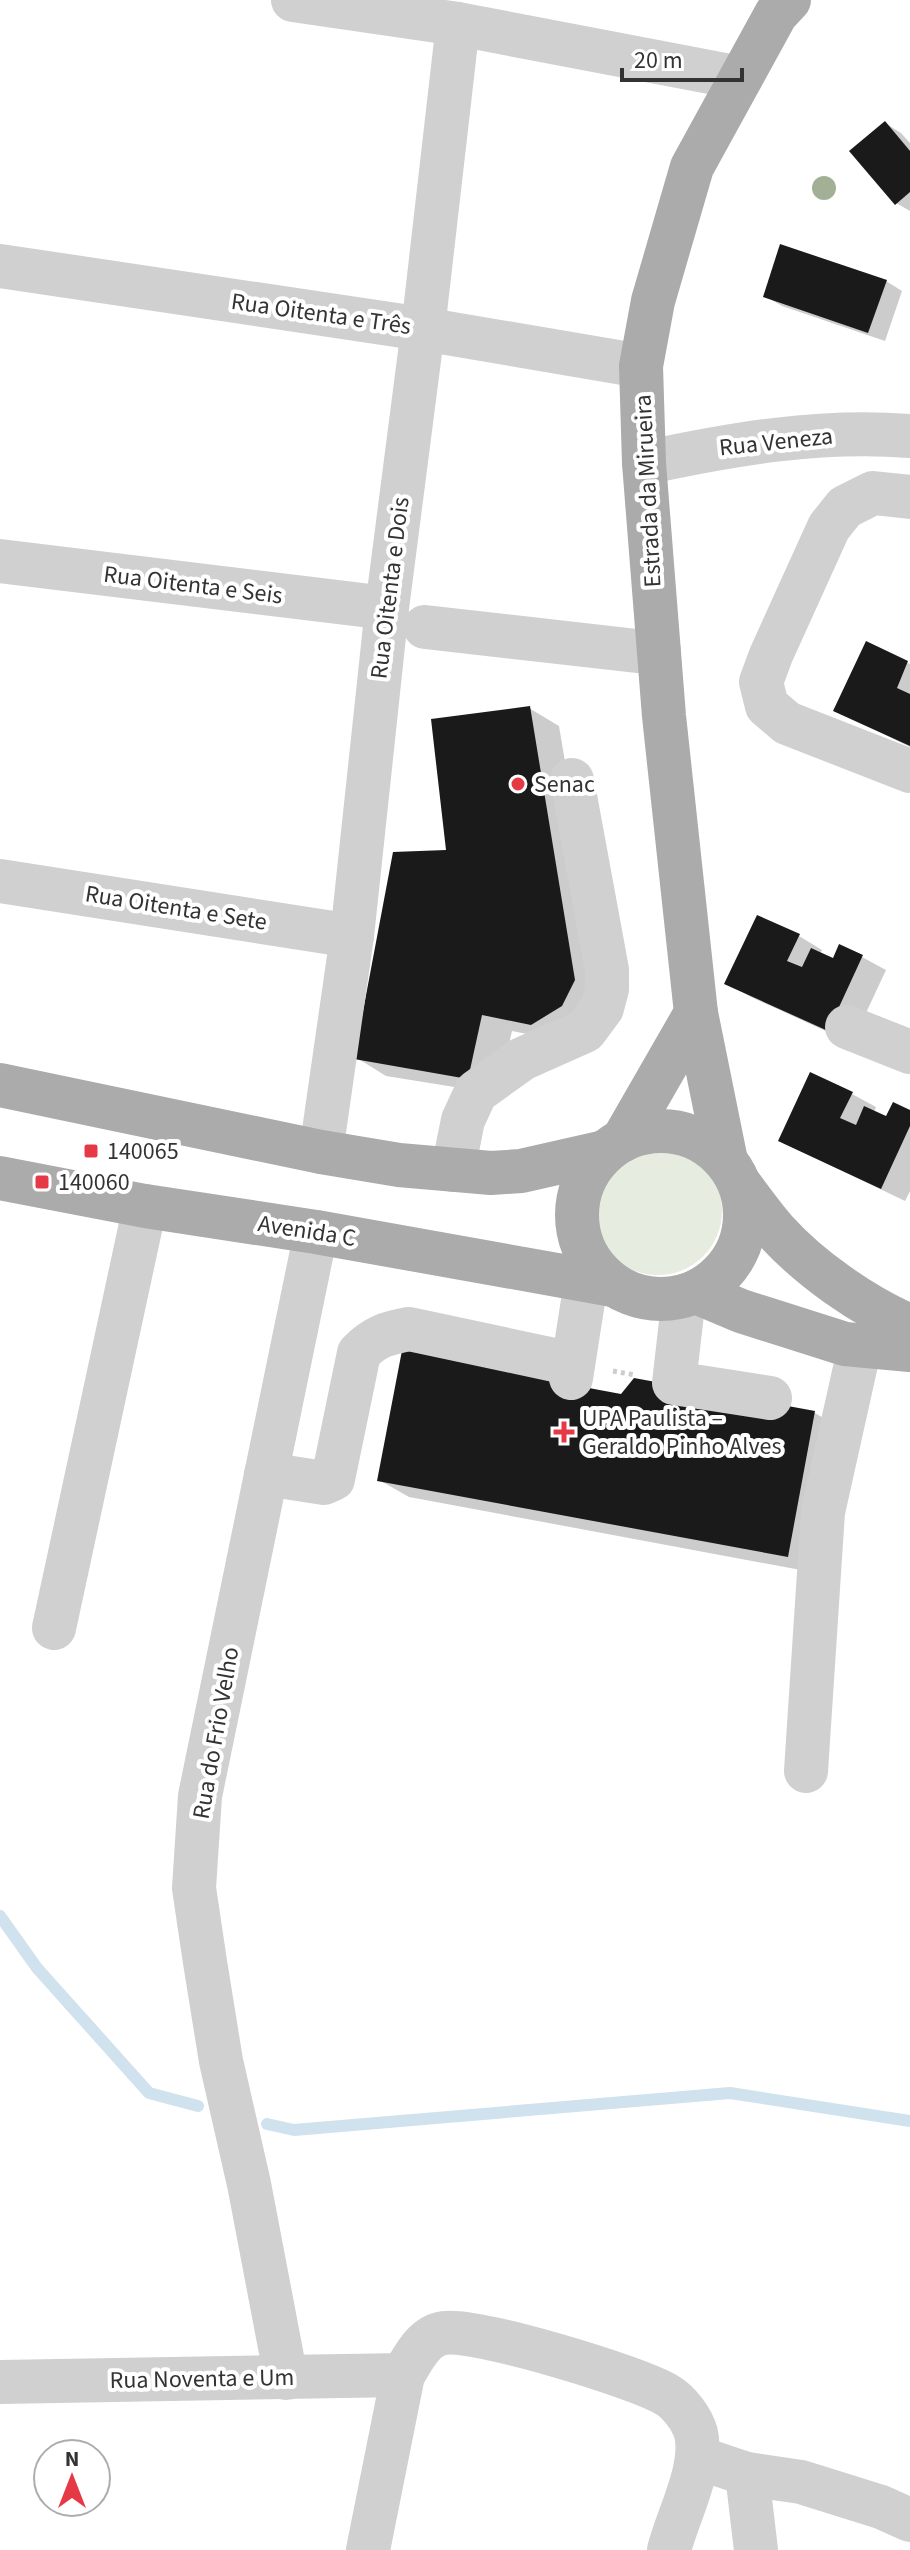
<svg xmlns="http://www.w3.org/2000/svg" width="910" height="2550" font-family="'Source Sans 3',sans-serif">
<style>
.green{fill:#e6ecdf}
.shadow{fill:#0003}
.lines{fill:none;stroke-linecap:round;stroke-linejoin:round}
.stream{stroke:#cfe2ee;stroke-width:12}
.building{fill:#1a1a1a}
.path{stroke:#cdcdcd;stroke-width:5;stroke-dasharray:4 4;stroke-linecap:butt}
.minor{stroke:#d0d0d0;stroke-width:44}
.major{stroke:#ababab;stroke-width:44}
.tree{fill:#a2b095}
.poi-dot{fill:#e63946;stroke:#fff;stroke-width:3}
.labels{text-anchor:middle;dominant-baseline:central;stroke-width:8;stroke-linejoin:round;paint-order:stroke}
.street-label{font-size:24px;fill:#333;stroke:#fff}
.poi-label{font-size:24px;fill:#333;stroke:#fff;text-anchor:start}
</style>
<rect width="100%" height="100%" fill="#fff"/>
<circle class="green" cx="658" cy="1211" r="64"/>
<g class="shadow">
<polygon points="885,123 901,133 910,143 910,211 896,203"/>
<polygon points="886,281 902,291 885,341 782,306 765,296"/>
<polygon points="867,644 910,664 910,747 836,710"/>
<polygon points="529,708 559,726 605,998 562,1041 512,1031 498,1094 386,1076 357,1058 448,852"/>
<polygon points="799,936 822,950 820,955 834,961 862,957 886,970 852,1043 751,997 727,983"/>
<polygon points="852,1094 876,1107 874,1112 887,1118 910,1112 910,1191 905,1201 780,1141"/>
<polygon points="563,1372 593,1389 622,1396 635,1380 815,1413 844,1430 817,1573 409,1497 379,1480"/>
</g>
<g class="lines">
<g class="stream">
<polyline points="0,1916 37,1968 149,2093 198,2106"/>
<polyline points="267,2124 294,2130 730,2093 910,2121"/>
</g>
</g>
<g class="building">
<polygon points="885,121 910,151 910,192 895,205 849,151"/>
<polygon points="780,244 887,280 868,333 763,297"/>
<polygon points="866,641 908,661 897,688 910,694 910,746 833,711"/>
<polygon points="530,706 575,980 562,1006 531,1025 482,1015 468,1079 354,1059 393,852 446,850 431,719"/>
<polygon points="757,915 800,934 787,961 802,967 811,948 833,958 839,944 863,955 828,1031 724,984"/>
<polygon points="810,1072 853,1092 840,1118 856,1125 864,1106 886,1116 893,1102 910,1110 910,1126 881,1189 778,1141"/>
<polygon points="404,1340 562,1383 621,1394 634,1378 815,1411 788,1557 377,1481"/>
</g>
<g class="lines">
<polyline class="path" points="613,1371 635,1375"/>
<g class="minor">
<polyline points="293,0 458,24 741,78"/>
<polyline points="0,266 423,329 641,366"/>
<path d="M644,463C732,444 819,429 910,436"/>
<polyline points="910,497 873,493 845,507 829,527 771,655 761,682 767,706 787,723 910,771"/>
<polyline points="0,561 387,608"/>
<polyline points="425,627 637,651 659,651"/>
<polyline points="0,881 352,936"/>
<polyline points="847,1027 910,1052"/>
<polyline points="321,1152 352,936 387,608 423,329 458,24"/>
<polyline points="453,1170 463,1120 476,1092 522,1059 585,1031 602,1008 607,989 607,970 572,780"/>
<polyline points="684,1296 674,1383 770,1398"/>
<polyline points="571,1378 586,1282"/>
<path d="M266,1474L324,1483L333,1479L359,1353C374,1337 387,1333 409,1329L573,1364"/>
<polyline points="54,1628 145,1206"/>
<polyline points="806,1771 823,1512 860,1346"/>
<polyline points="286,2378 249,2184 221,2061 205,1962 194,1888 200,1796 316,1232"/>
<polyline points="0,2382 403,2375"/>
<polyline points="699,2458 747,2474 801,2482 881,2507 910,2520"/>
<polyline points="747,2474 756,2550"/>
<path d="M368,2550L403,2375C413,2359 423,2336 444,2333C476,2328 638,2377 667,2395C679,2402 692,2419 696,2433C704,2468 678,2515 669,2550"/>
</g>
<g class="major">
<polyline points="0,1085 321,1152 399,1165 491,1173 521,1171 605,1152"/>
<circle cx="661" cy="1215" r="84"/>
<polyline points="623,1140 696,1013"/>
<polyline points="726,1161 696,1013 664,716 644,463 641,366 653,301 692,167 776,14 789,0"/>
<polyline points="0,1178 145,1206 316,1232 613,1285"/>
<path d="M741,1186C752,1201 763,1216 775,1230C809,1268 863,1306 910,1326"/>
<polyline points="696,1292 741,1311 845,1344 910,1350"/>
</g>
</g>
<circle class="tree" cx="824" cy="188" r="12"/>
<g class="poi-dot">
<circle cx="518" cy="784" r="8"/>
<rect x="83" y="1143" width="16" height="16" rx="4"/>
<rect x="34" y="1174" width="16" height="16" rx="4"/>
<path d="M560 1420h8v8h8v8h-8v8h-8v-8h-8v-8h8z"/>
</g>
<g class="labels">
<g class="street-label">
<text transform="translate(321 314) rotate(8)">Rua Oitenta e Três</text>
<text transform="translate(776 442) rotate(-6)">Rua Veneza</text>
<text transform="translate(648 491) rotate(-93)">Estrada da Mirueira</text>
<text transform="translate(193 585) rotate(7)">Rua Oitenta e Seis</text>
<text transform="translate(390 588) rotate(-83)">Rua Oitenta e Dois</text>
<text transform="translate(176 908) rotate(9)">Rua Oitenta e Sete</text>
<text transform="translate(307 1231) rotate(9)">Avenida C</text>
<text transform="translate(216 1733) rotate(-80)">Rua do Frio Velho</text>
<text transform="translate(202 2379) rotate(-1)">Rua Noventa e Um</text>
</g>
<g class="poi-label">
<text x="534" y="784">Senac</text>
<text x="107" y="1151">140065</text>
<text x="58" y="1182">140060</text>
<text x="582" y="1418">UPA Paulista –<tspan x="582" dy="28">Geraldo Pinho Alves</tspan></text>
</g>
</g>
<g transform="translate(72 2478)"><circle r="38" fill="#ffffff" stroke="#adadad" stroke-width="2"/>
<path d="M0-6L14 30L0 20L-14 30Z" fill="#e63946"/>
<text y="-12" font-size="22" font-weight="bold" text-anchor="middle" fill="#333333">N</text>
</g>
<path d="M622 68v12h120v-12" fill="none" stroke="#333333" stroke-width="4"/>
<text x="634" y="68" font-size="24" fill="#333333" stroke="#ffffff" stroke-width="6" paint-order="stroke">20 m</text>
</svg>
